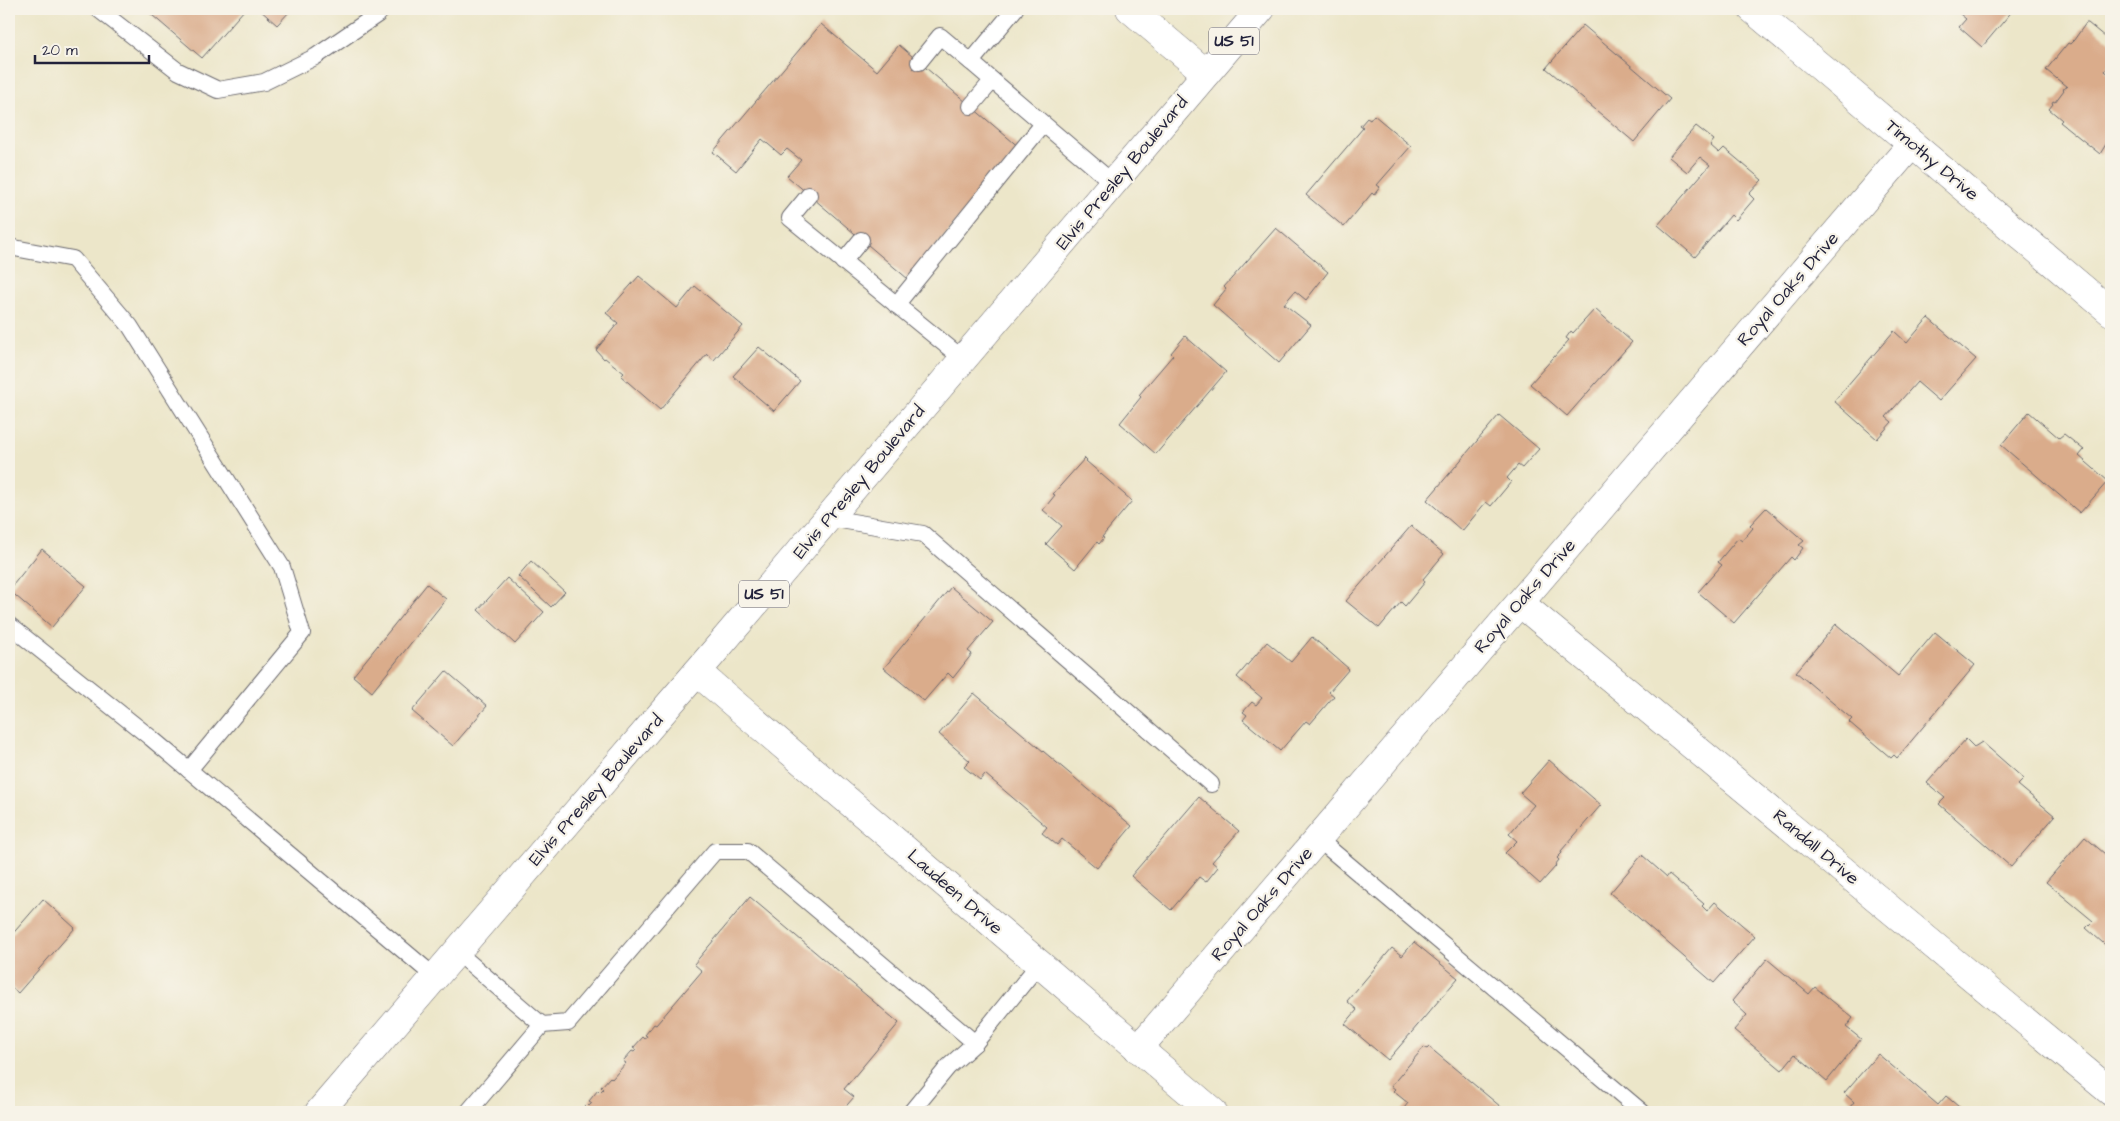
<svg xmlns="http://www.w3.org/2000/svg" width="2120" height="1121" font-family="'Architects Daughter',sans-serif">
<style>
.building{fill:#daac8b}
.lines{fill:none;stroke-linecap:round;stroke-linejoin:round}
.lane-casing{stroke:#69676d;stroke-width:18}
.street-casing{stroke:#69676d;stroke-width:29}
.secondary-casing{stroke:#69676d;stroke-width:29}
.primary-casing{stroke:#69676d;stroke-width:29}
.lane{stroke:#fff;stroke-width:16}
.street{stroke:#fff;stroke-width:28}
.secondary{stroke:#fff;stroke-width:28}
.primary{stroke:#fff;stroke-width:28}
.labels{text-anchor:middle;dominant-baseline:central;stroke-width:4.5;stroke-linejoin:round;paint-order:stroke}
.shield{fill:#f7f3e8;stroke:#62616f;stroke-width:1}
.shield-label{font-size:16px;font-weight:bold;fill:#22223b}
.street-label{font-size:18px;fill:#22223b;stroke:#f7f3e8}
</style>
<rect width="100%" height="100%" fill="#f7f3e8"/>
<filter id="ink" filterUnits="userSpaceOnUse"><feTurbulence type="fractalNoise" baseFrequency=".02" numOctaves="2"/><feDisplacementMap in="SourceGraphic" scale="10" xChannelSelector="R" yChannelSelector="G"/><feConvolveMatrix kernelMatrix="1 2 1 2 8 2 1 2 1" color-interpolation-filters="sRGB"/></filter>
<filter id="wash" filterUnits="userSpaceOnUse"><feTurbulence type="fractalNoise" baseFrequency=".0096" numOctaves="4" result="noise"/><feDisplacementMap in="SourceGraphic" scale="20" xChannelSelector="R" yChannelSelector="G"/><feGaussianBlur stdDeviation="1.12" result="paint"/><feColorMatrix in="noise" values="0 0 0 0 0 0 0 0 0 0 0 0 0 0 0 0 0 1.4 0 .05"/><feComposite in="paint" operator="in"/></filter>
<g filter="url(#wash)">
<rect width="100%" height="100%" fill="#ece6c9"/>
<g id="blocks">
<g class="building">
<polygon points="145,9 245,9 202,58"/>
<polygon points="259,9 292,9 277,25"/>
<polygon points="1954,9 2014,9 1982,47 1959,27 1966,19"/>
<polygon points="2086,23 2088,23 2111,42 2111,63 2105,71 2111,76 2111,136 2100,154 2060,122 2062,120 2049,109 2053,104 2052,103 2053,101 2055,102 2064,90 2063,89 2067,87 2046,70 2068,43 2070,44 2074,40"/>
<polygon points="821,24 877,71 899,45 1020,148 908,279 787,176 801,160 787,149 781,155 762,139 736,171 713,152"/>
<polygon points="1583,25 1670,99 1634,142 1546,68"/>
<polygon points="1374,115 1411,146 1377,185 1380,187 1374,195 1372,193 1344,227 1306,195 1363,128 1360,126 1367,118 1370,120"/>
<polygon points="1696,126 1714,140 1710,145 1719,153 1724,148 1762,180 1749,194 1754,199 1736,220 1731,215 1695,257 1658,225 1710,165 1700,157 1687,172 1669,157"/>
<polygon points="1276,228 1328,272 1306,300 1295,291 1284,304 1311,325 1279,363 1213,305 1226,289 1224,287"/>
<polygon points="639,276 677,308 695,286 743,326 714,360 707,354 660,410 621,376 624,373 605,358 604,359 596,350 618,323 606,313"/>
<polygon points="1595,309 1632,342 1567,416 1530,384 1569,340 1566,338 1571,331 1573,333"/>
<polygon points="1928,318 1976,359 1939,401 1917,382 1886,417 1892,422 1877,439 1834,401 1894,331 1907,343"/>
<polygon points="1185,336 1226,372 1156,454 1120,423 1141,397 1139,395 1173,355 1171,353"/>
<polygon points="759,347 800,381 774,411 733,376"/>
<polygon points="2029,412 2059,438 2064,434 2084,450 2079,456 2108,481 2080,513 2001,445"/>
<polygon points="1499,415 1539,449 1522,468 1518,465 1507,478 1511,482 1491,506 1486,502 1462,531 1427,500"/>
<polygon points="1085,458 1087,460 1086,461 1132,501 1102,537 1104,538 1099,544 1097,542 1075,569 1046,544 1062,526 1043,510 1055,495 1053,494"/>
<polygon points="1766,508 1804,541 1799,545 1803,548 1794,560 1791,557 1734,623 1698,592 1722,565 1718,562 1738,538 1742,541 1753,528 1750,525"/>
<polygon points="1411,526 1444,554 1423,579 1425,582 1405,606 1401,602 1379,628 1346,601"/>
<polygon points="42,549 86,586 52,627 9,590"/>
<polygon points="531,561 565,592 551,607 518,576"/>
<polygon points="507,578 544,612 515,644 478,610"/>
<polygon points="427,584 446,599 372,692 353,676"/>
<polygon points="951,587 993,622 968,651 972,654 953,678 948,673 924,701 884,668"/>
<polygon points="1836,624 1898,676 1935,632 1975,665 1897,758 1894,755 1891,758 1849,722 1852,719 1796,672"/>
<polygon points="1312,637 1349,669 1329,692 1334,696 1310,724 1306,721 1280,751 1243,720 1247,715 1243,712 1252,702 1256,705 1262,698 1237,677 1267,642 1291,662"/>
<polygon points="446,671 487,706 453,746 412,711"/>
<polygon points="974,693 1132,826 1097,868 1062,839 1057,845 1042,833 1047,827 985,774 980,780 964,767 970,761 939,734"/>
<polygon points="1966,739 1974,747 1982,742 2024,779 2018,785 2055,816 2011,867 1939,804 1945,798 1927,783"/>
<polygon points="1549,760 1601,805 1561,851 1562,853 1557,858 1559,860 1555,865 1556,866 1540,884 1505,853 1517,841 1509,834 1534,805 1520,793"/>
<polygon points="1199,797 1239,831 1212,862 1218,867 1206,882 1199,877 1171,910 1131,876"/>
<polygon points="2085,837 2111,859 2111,950 2086,928 2093,921 2046,882"/>
<polygon points="1642,855 1667,877 1669,874 1704,904 1702,906 1707,911 1715,902 1755,936 1714,983 1610,893"/>
<polygon points="750,897 899,1023 844,1089 854,1097 841,1112 579,1112 587,1104 589,1106 592,1103 589,1101 598,1090 600,1092 603,1089 601,1087 610,1077 612,1079 626,1063 623,1061 632,1051 634,1052 636,1050 633,1048 643,1037 645,1039 647,1036 645,1035 654,1024 656,1025 702,971 694,964"/>
<polygon points="43,899 75,928 18,993 9,985 9,938"/>
<polygon points="1414,942 1458,978 1388,1060 1345,1024 1357,1010 1347,1001 1392,948 1402,956"/>
<polygon points="1767,959 1809,994 1815,987 1853,1018 1846,1027 1861,1039 1827,1081 1795,1054 1782,1070 1734,1030 1747,1015 1732,1001"/>
<polygon points="1424,1047 1427,1049 1429,1047 1507,1112 1401,1112 1408,1103 1393,1091 1395,1089 1391,1086"/>
<polygon points="1878,1054 1938,1105 1946,1096 1965,1112 1846,1112 1854,1102 1844,1093"/>
</g>
</g>
</g>
<g filter="url(#ink)">
<use href="#blocks" fill-opacity="0" stroke="#69676d" stroke-width="1"/>
<g class="lines">
<defs>
<g id="lane">
<polyline points="98,9 178,71 218,90 264,82 315,57 378,14 383,9"/>
<polyline points="919,62 940,36 971,62 1015,9"/>
<polyline points="971,62 1113,183"/>
<polyline points="971,106 992,81"/>
<polyline points="809,195 790,218 963,359"/>
<polyline points="9,247 73,259 130,326 282,567 302,633 189,770"/>
<polyline points="843,262 861,240"/>
<polyline points="896,305 1043,124"/>
<polyline points="829,518 923,534 1211,784"/>
<polyline points="9,625 151,738 435,977"/>
<polyline points="1318,839 1642,1112"/>
<polyline points="457,952 542,1025 568,1023 715,851 748,851 975,1043 1039,964"/>
<polyline points="468,1112 542,1025"/>
<polyline points="911,1112 948,1067 975,1043"/>
</g>
<g id="street">
<polyline points="1130,9 1206,73"/>
<polyline points="1520,603 2111,1092"/>
<polyline points="697,672 1213,1112"/>
<polyline points="1138,1049 1912,144"/>
</g>
<polyline id="secondary" points="1752,9 2111,312"/>
<polyline id="primary" points="319,1112 697,672 1261,9"/>
</defs>
<use href="#lane" class="lane-casing"/>
<use href="#street" class="street-casing"/>
<use href="#secondary" class="secondary-casing"/>
<use href="#primary" class="primary-casing"/>
<use href="#lane" class="lane"/>
<use href="#street" class="street"/>
<use href="#secondary" class="secondary"/>
<use href="#primary" class="primary"/>
</g>
</g>
<g class="labels">
<g class="shield">
<rect x="1209" y="27.5" width="50" height="27" rx="4"/>
<rect x="739" y="580.5" width="50" height="27" rx="4"/>
</g>
<g class="shield-label">
<text x="1234" y="41">US 51</text>
<text x="764" y="594">US 51</text>
</g>
<g class="street-label">
<text transform="translate(1932 160) rotate(40)">Timothy Drive</text>
<text transform="translate(1122 173) rotate(-50)">Elvis Presley Boulevard</text>
<text transform="translate(1788 289) rotate(-49)">Royal Oaks Drive</text>
<text transform="translate(859 482) rotate(-50)">Elvis Presley Boulevard</text>
<text transform="translate(1525 596) rotate(-49)">Royal Oaks Drive</text>
<text transform="translate(596 790) rotate(-49)">Elvis Presley Boulevard</text>
<text transform="translate(1816 847) rotate(40)">Randall Drive</text>
<text transform="translate(955 892) rotate(41)">Laudeen Drive</text>
<text transform="translate(1262 904) rotate(-49)">Royal Oaks Drive</text>
</g>
</g>
<rect width="2120" height="1121" fill="none" stroke="#f7f3e8" stroke-width="30"/>
<path d="M35 55v8h114v-8" fill="none" stroke="#22223b" stroke-width="2.5"/>
<text x="42" y="55" font-size="15" fill="#22223b" stroke="#f7f3e8" stroke-width="4" paint-order="stroke">20 m</text>
</svg>
